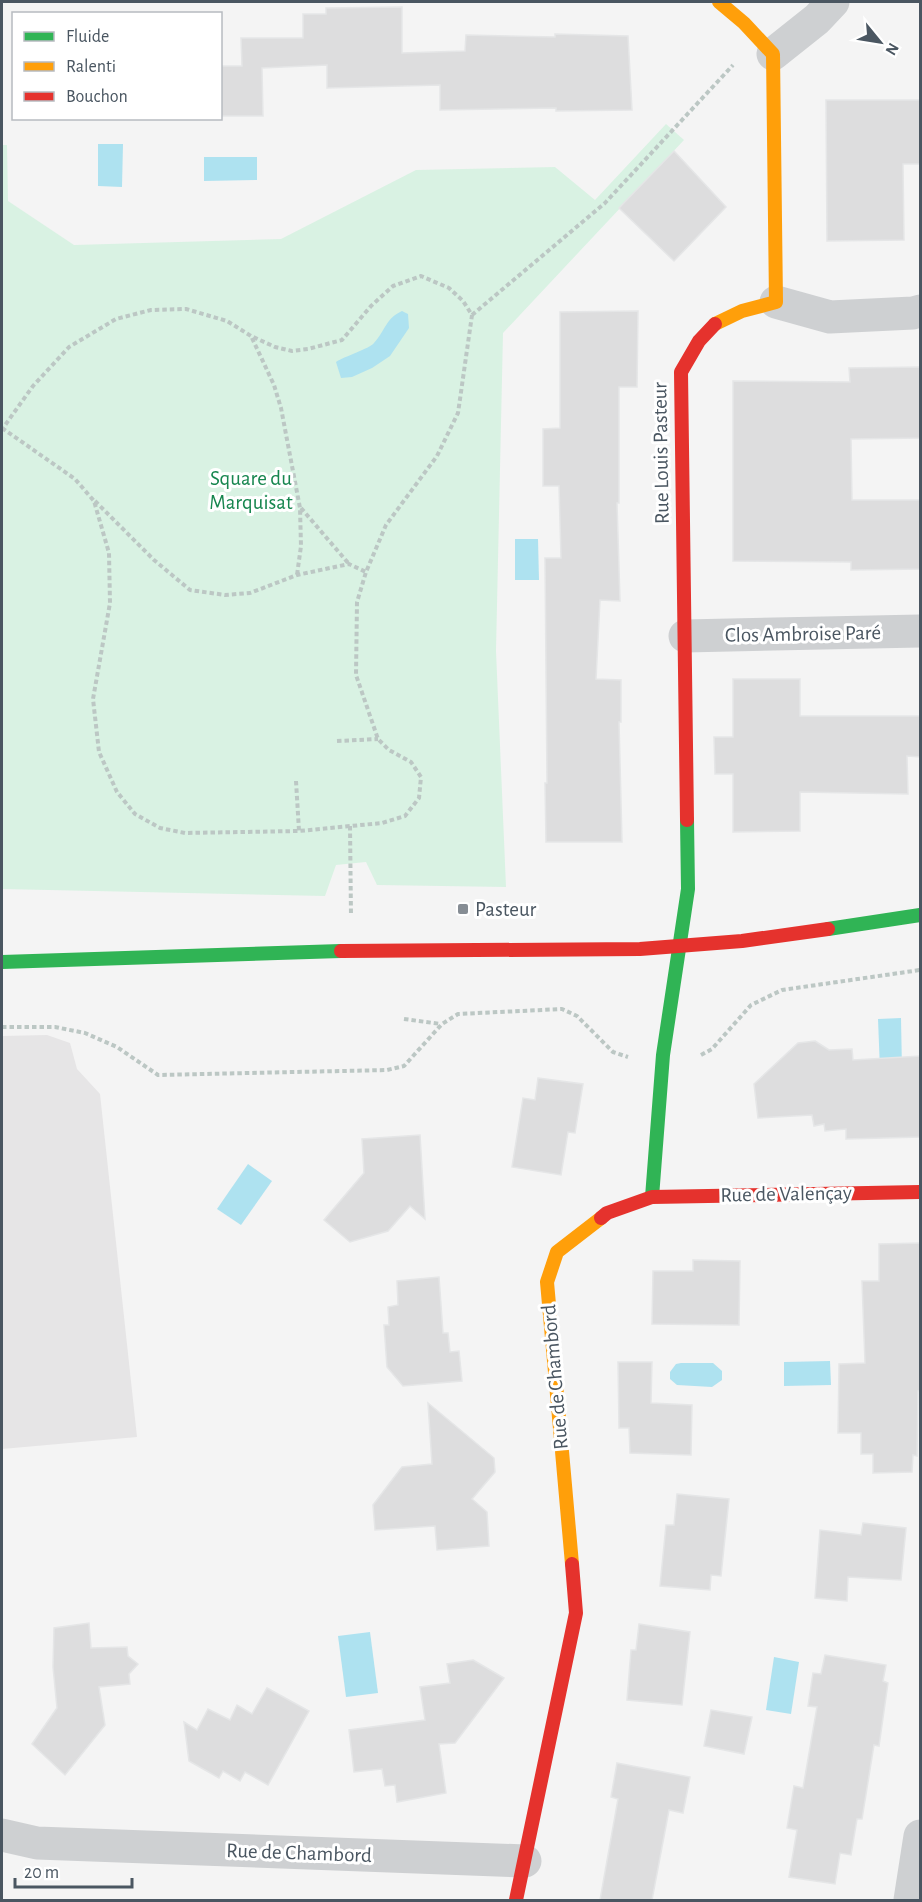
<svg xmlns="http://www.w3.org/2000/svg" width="922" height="1902" font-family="'Alegreya Sans',sans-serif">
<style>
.education{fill:#e6e5e6}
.green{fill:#d9f2e3}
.water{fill:#aee2f0}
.building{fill:#ddddde;stroke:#e5e6e7;stroke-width:1.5}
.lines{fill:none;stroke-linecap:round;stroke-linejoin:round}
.path{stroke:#bcc7c4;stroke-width:4;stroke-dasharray:4.5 3;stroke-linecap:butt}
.street{stroke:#ced0d2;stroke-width:33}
.fast{stroke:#30b455;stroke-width:14}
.slow{stroke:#ff9f0a;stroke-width:14}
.jam{stroke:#e5322d;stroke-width:14}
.poi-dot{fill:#868d94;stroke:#fff;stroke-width:2}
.labels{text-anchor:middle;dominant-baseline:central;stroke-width:6;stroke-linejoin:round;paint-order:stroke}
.street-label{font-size:21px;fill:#4a5661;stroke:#fff}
.park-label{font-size:21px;fill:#17864f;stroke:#fff}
.poi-label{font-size:21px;fill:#4a5661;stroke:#fff;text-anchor:start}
</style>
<rect width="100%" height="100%" fill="#f4f4f4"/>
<polygon class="education" points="47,1035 70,1043 77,1069 100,1094 137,1437 2,1449 2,1036"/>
<polygon class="green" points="666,124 684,140 503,333 496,651 506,887 377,885 366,862 336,865 325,896 2,889 2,145 7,145 8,201 74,245 281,239 416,170 555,167 595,200"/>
<g class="water">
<polygon points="98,144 123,144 122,187 98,186"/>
<polygon points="204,157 257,157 257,180 204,181"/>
<path d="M402,311L408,314L409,328L390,356L372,368L352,377L341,378L336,362C345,356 369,349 374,343C385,331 386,318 402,311Z"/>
<polygon points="515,539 538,539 539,580 515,580"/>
<polygon points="901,1018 902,1070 880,1070 878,1019"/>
<polygon points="248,1164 272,1181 241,1225 217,1209"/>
<polygon points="830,1361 831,1385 784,1386 784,1362"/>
<polygon points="681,1363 713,1363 722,1371 722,1380 712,1387 677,1385 670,1379 670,1372 676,1364"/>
<polygon points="370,1632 378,1693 346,1697 338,1636"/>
<polygon points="774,1657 799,1662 791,1714 766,1710"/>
</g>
<g class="building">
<polygon points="402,7 402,53 465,51 466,35 555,37 555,34 628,36 632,110 556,111 556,108 440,110 440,85 327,88 327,65 262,68 263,116 220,116 220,66 242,66 241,38 303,38 303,14 326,14 326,8"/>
<polygon points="826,100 921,100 921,164 903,164 904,240 827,241"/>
<polygon points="674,151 726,207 674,261 619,208"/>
<polygon points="638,311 637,387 619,387 619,503 617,503 620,601 600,600 596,679 621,680 621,722 619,722 622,842 546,842 545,783 547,783 545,558 561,558 559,486 543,486 543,429 560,428 560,312"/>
<polygon points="921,367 921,438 851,439 852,500 921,500 921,569 851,570 851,562 733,561 733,381 850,382 849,368"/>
<polygon points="733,679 800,679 800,716 921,716 921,757 907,756 908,794 800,792 800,831 733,832 733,774 715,774 714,737 733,737"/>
<polygon points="815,1041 829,1050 852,1049 853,1060 921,1056 921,1137 846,1139 846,1129 825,1131 824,1124 814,1126 812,1115 758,1118 754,1084 798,1043"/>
<polygon points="538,1078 583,1084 575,1133 568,1132 561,1175 512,1167 523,1098 535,1100"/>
<polygon points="420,1135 425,1219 410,1206 388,1231 350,1242 324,1220 364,1173 362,1139"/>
<polygon points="921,1243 921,1391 918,1391 917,1456 913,1455 912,1472 873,1473 873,1454 861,1454 861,1433 838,1433 839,1364 865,1363 862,1281 879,1281 879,1244"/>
<polygon points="693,1260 740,1261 739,1325 652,1324 653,1271 693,1271"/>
<polygon points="439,1277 443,1333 448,1333 450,1352 459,1351 462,1381 403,1386 387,1367 384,1325 389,1325 388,1307 398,1305 397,1281"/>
<polygon points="618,1362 652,1362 651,1403 692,1405 691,1455 630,1453 629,1428 619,1428"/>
<polygon points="428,1403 494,1458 495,1472 472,1499 487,1512 489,1546 437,1550 435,1526 375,1530 373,1505 402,1467 432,1464"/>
<polygon points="677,1494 729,1499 721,1576 711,1575 710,1590 660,1586 666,1525 674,1525"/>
<polygon points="863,1523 906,1528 901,1580 848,1577 847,1601 815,1598 820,1530 861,1535"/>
<polygon points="89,1623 91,1648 127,1647 128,1656 138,1664 129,1674 130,1684 99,1687 105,1725 65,1775 32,1744 57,1708 53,1667 54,1628"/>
<polygon points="639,1624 690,1632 682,1705 627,1700 631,1650 636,1650"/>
<polygon points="825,1655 886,1665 883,1681 888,1683 879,1746 874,1745 862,1819 857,1819 851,1855 840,1853 835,1884 789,1877 797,1830 787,1828 794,1786 803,1788 817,1707 808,1706 813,1673 821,1674"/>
<polygon points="473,1660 504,1678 455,1743 439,1744 446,1793 397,1802 395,1785 385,1786 382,1769 354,1772 349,1730 425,1720 420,1687 450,1683 447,1664"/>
<polygon points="267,1688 309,1711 268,1785 245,1772 240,1781 223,1771 219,1778 189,1761 184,1722 197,1730 208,1709 230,1720 237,1705 252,1714"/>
<polygon points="711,1710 752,1717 744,1754 704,1746"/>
<polygon points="617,1763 690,1777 683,1813 669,1810 652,1900 600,1900 618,1799 611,1797"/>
</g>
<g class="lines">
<g class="path">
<polyline points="472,315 605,203 733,65"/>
<polyline points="252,338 274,385 281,408 300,508 301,546 297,575"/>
<polyline points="2,428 75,479 94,501 109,553 110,603 93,699 99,752 117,792 135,814 160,828 185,833 299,831 382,823 405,816 419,798 421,777 411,762 389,750 378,739 356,675 357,602 366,572 386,525 437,456 458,413 472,315 463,301 449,288 421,276 393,286 371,306 342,340 308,349 292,351 275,347 251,336 227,321 186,309 151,310 116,319 69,347 33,386 3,428"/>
<polyline points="95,501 154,560 190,590 225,595 250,593 297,575 349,564 366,572"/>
<polyline points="301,508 349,564"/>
<polyline points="337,741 378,739"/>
<polyline points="296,781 299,831"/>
<polyline points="350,826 351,916"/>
<polyline points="404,1019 441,1024"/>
<polyline points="2,1027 55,1027 85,1033 117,1047 158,1075 387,1070 404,1066 442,1024 458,1014 562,1009 577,1016 613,1052 628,1057"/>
<polyline points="701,1055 712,1049 751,1005 782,990 920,970"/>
</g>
<g class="street">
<polyline points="773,54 817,19 833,2"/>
<polyline points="776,302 830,317 913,313 920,311"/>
<polyline points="685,636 920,631"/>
<polyline points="2,1835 37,1843 525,1861"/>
<polyline points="910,1900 920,1836"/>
</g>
<g class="fast">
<polyline points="828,929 920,915"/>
<polyline points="2,962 341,951"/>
<polyline points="652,1197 663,1055 688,889 687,820"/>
</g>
<g class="slow">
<polyline points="715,324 742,311 776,302 773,54 744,23 719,2"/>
<polyline points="572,1564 547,1282 557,1252 601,1218"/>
</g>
<g class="jam">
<polyline points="687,820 681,372 699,341 715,324"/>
<polyline points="341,951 640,949 742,941 828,929"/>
<polyline points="601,1218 607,1213 652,1197 920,1192"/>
<polyline points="516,1900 576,1613 572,1564"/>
</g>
</g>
<rect class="poi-dot" x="457" y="903" width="12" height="12" rx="3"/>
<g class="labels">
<g class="street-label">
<text transform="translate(661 453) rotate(-91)">Rue Louis Pasteur</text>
<text transform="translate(803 634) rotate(-1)">Clos Ambroise Paré</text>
<text transform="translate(786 1194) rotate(-1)">Rue de Valençay</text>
<text transform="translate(555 1377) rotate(-95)">Rue de Chambord</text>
<text transform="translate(299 1853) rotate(2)">Rue de Chambord</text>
</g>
<g class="park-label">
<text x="251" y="478">Square du<tspan x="251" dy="24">Marquisat</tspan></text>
</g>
<g class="poi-label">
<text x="475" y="909">Pasteur</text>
</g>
</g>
<rect width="922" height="1902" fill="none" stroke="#4a5661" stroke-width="6"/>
<rect x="12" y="12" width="210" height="108" fill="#ffffff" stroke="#b7bbc0" stroke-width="1.5"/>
<rect x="24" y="32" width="30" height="9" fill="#30b455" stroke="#b7bbc0" stroke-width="1.5"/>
<text x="66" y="42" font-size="18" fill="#4a5661">Fluide</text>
<rect x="24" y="62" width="30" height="9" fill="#ff9f0a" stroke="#b7bbc0" stroke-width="1.5"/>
<text x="66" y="72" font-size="18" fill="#4a5661">Ralenti</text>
<rect x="24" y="92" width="30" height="9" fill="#e5322d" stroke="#b7bbc0" stroke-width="1.5"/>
<text x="66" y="102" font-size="18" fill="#4a5661">Bouchon</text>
<g transform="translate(880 42) rotate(120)" stroke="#ffffff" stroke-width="4.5" paint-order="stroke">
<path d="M0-4.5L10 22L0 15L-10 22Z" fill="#4a5661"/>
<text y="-9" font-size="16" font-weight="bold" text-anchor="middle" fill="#4a5661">N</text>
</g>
<path d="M15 1878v9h117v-9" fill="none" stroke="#4a5661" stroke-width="3"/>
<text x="24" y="1878" font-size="18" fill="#4a5661" stroke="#ffffff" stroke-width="4.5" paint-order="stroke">20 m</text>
</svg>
